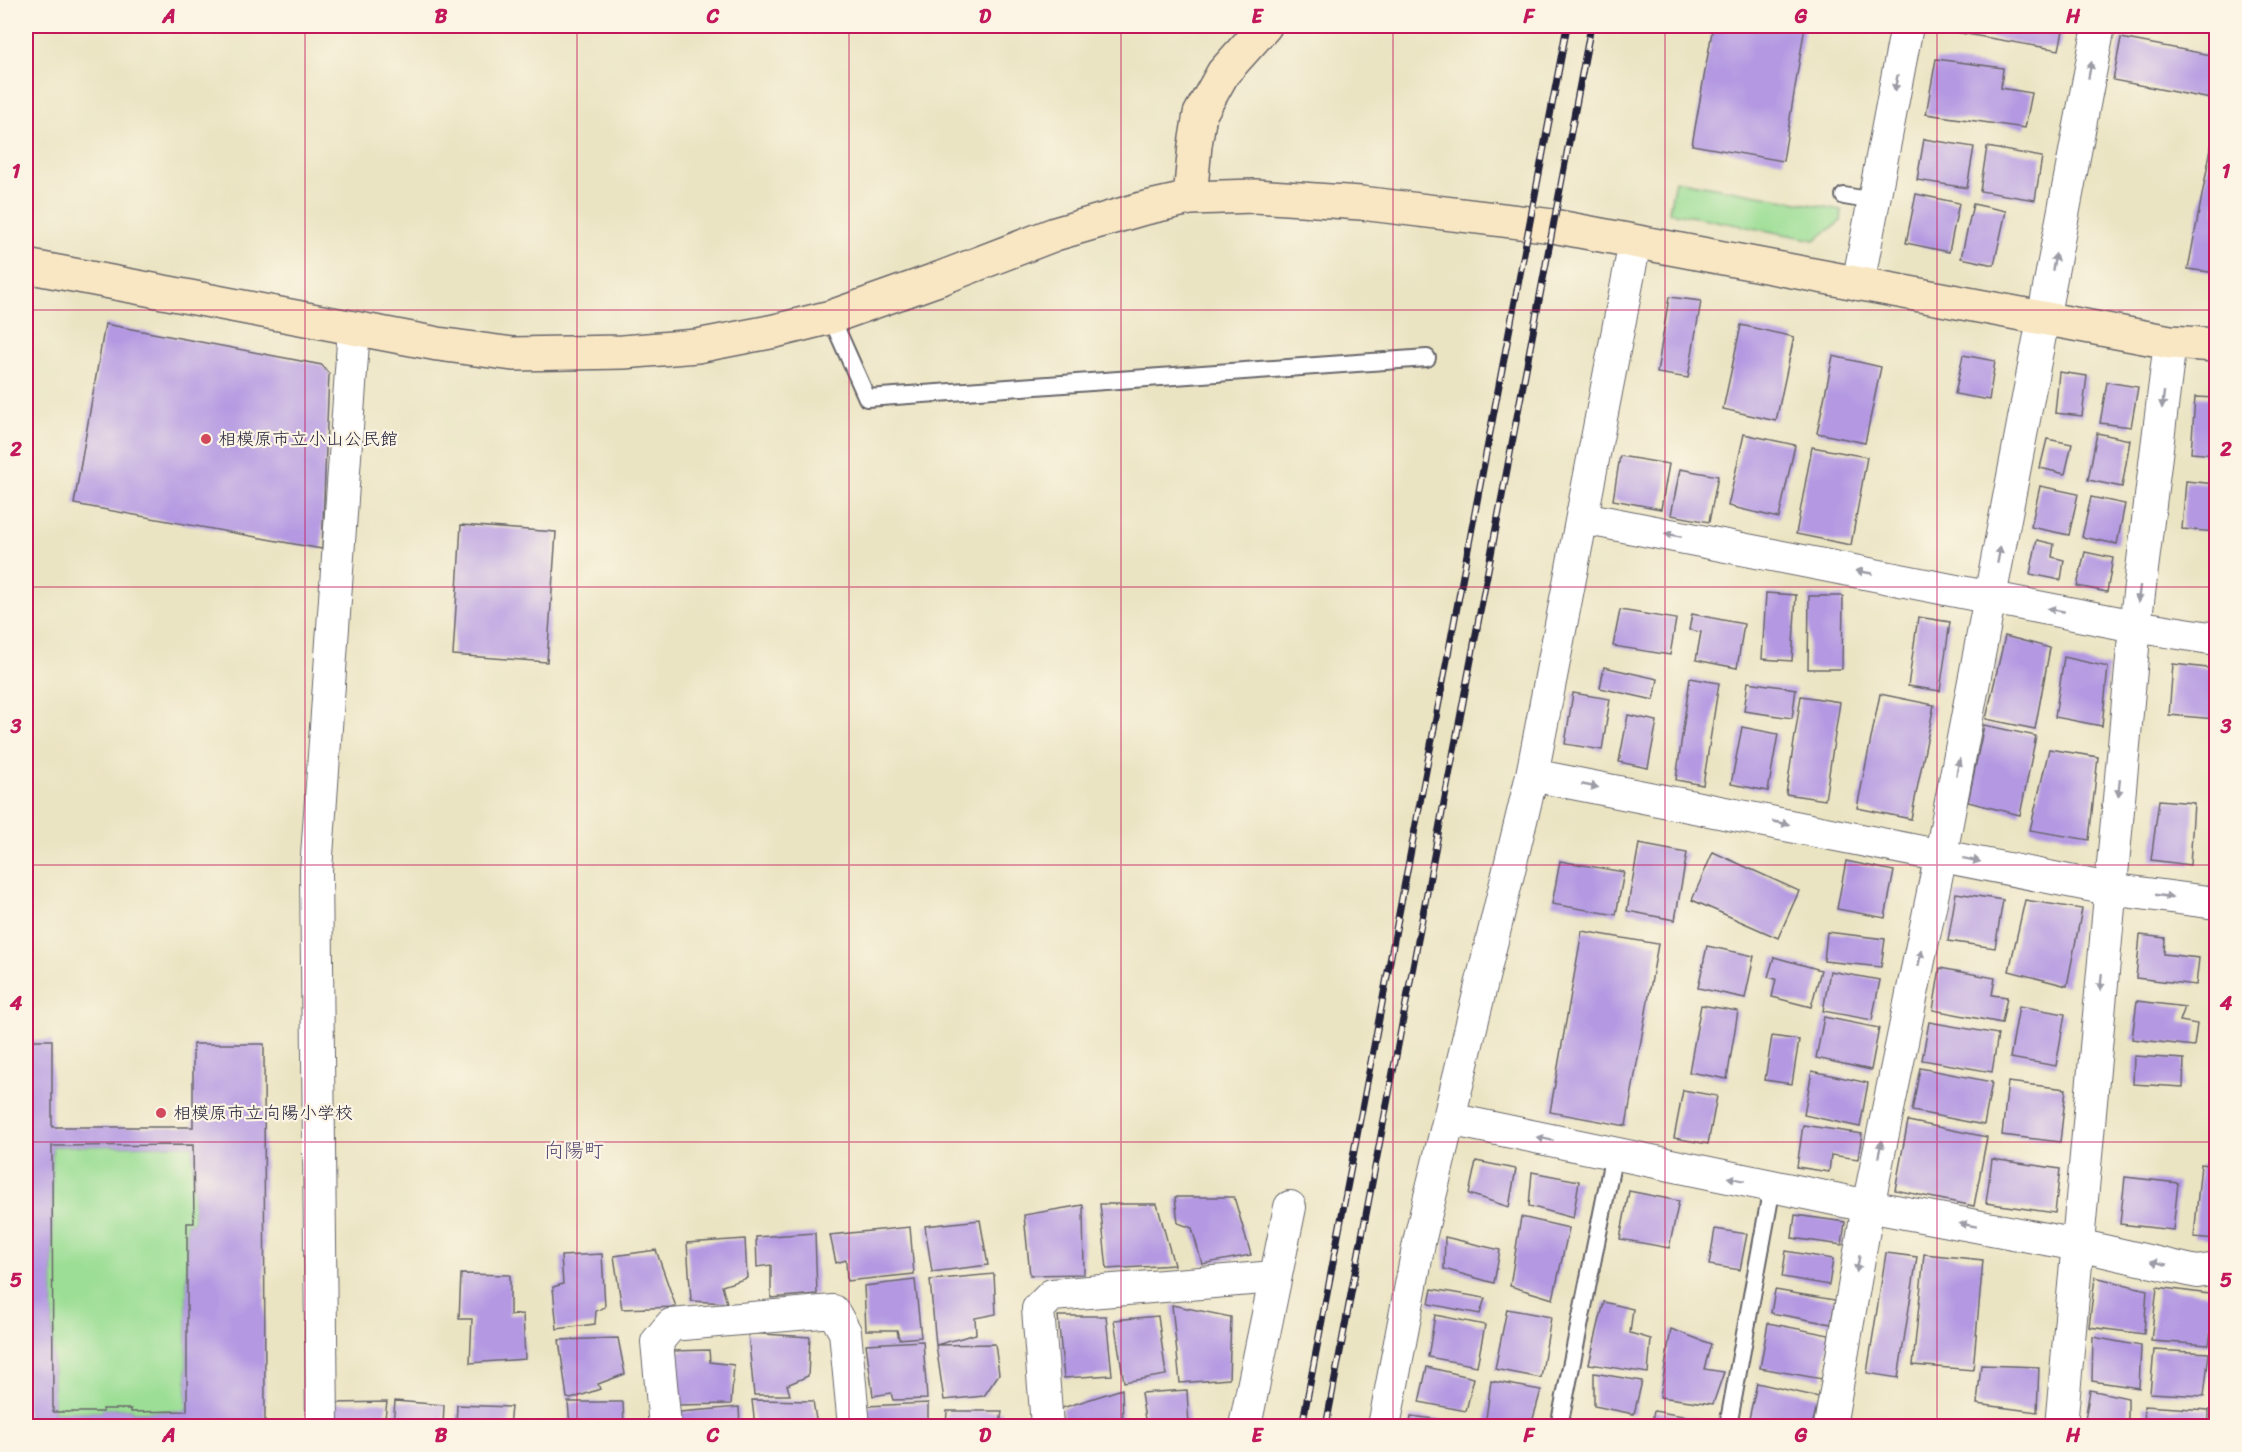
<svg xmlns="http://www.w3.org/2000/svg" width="2242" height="1452" font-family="Sriracha,'Klee One',sans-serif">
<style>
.green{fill:#9cde95;stroke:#5f8068;stroke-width:1.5}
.building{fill:#b499e2;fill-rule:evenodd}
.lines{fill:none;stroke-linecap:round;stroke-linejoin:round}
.lane-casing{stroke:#68666b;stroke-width:20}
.street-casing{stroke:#68666b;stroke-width:34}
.secondary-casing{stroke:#68666b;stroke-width:36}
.lane{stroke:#fff;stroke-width:16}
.street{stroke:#fff;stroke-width:32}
.secondary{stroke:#f9e7c3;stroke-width:33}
.rail-casing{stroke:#22223b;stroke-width:7}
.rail{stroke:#fcf5e5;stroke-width:4.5;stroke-dasharray:14;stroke-linecap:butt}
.oneway{fill:#9c9ca7}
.grid{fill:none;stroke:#c2185b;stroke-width:1.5;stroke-opacity:0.55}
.poi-dot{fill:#d1495b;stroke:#fcf5e5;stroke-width:2}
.labels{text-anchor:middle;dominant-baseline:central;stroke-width:4.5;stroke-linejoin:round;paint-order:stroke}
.poi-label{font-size:18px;fill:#22223b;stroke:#fcf5e5;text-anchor:start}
.neighbourhood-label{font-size:20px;fill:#554c75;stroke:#fcf5e5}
.neatline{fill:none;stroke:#c2185b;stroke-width:2}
.grid-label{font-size:20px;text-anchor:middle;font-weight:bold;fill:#c2185b}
</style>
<rect width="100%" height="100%" fill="#fcf5e5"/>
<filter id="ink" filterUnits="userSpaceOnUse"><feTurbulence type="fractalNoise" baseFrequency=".0167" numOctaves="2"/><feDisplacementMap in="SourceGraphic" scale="12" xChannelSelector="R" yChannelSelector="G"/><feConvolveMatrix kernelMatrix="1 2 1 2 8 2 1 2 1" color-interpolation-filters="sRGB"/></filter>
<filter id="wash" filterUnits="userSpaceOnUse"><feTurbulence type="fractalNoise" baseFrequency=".008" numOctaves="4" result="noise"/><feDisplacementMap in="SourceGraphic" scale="24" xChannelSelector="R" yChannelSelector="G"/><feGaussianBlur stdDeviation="1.35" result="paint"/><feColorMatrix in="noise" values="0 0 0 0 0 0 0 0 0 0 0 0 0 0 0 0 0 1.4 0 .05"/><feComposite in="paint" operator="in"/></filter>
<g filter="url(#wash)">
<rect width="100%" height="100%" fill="#ebe4c3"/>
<g class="green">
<polygon points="1675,180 1842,210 1841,221 1815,240 1669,212"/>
<polygon points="193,1145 194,1223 187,1223 187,1411 131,1412 131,1409 103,1409 103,1412 53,1412 52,1146"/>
</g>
<g id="blocks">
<g class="building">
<polygon points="1713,26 1805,26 1783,161 1692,145"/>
<polygon points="1950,26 2064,26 2059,50 1949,31"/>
<polygon points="2121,38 2216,56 2216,100 2113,80"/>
<polygon points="1936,59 2003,68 2001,88 2032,93 2025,128 1926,114"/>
<polygon points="2215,127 2216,127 2216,273 2188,269"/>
<polygon points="1924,139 1974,147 1967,188 1917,180"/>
<polygon points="1987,147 2042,157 2035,200 1980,191"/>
<polygon points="1916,194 1959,203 1949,252 1906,243"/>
<polygon points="1973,204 2006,211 1994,265 1961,258"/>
<polygon points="1669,297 1701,301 1688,378 1657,373"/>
<polygon points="105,324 322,365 329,374 322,549 74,504"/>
<polygon points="1741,325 1794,337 1776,421 1723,409"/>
<polygon points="1963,355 1995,361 1989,400 1955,394"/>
<polygon points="1833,356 1881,367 1865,443 1817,433"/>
<polygon points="2059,372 2087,376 2082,416 2055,413"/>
<polygon points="2107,382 2138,387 2131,427 2100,423"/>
<polygon points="2195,397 2216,398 2216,455 2191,453"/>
<polygon points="2097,433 2130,440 2122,487 2088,480"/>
<polygon points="1744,434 1795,445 1779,518 1728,506"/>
<polygon points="2047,439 2072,444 2065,474 2040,468"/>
<polygon points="1812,447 1867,457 1851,545 1796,534"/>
<polygon points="1620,456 1669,464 1661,509 1613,500"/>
<polygon points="1680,469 1718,476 1709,522 1671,515"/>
<polygon points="2186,481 2216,484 2216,532 2182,529"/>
<polygon points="2040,486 2078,494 2069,535 2031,527"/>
<polygon points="2091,497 2125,504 2117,544 2082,537"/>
<polygon points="461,525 556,532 547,662 453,655"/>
<polygon points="2037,540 2054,544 2052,557 2064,560 2061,580 2030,574"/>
<polygon points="2085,552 2113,558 2107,592 2077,586"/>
<polygon points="1766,593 1796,595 1792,661 1762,659"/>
<polygon points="1809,596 1843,596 1842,669 1808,669"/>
<polygon points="1620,610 1676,619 1670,655 1613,646"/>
<polygon points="1692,614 1744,624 1737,668 1696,660 1701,632 1689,630"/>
<polygon points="1918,617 1950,622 1940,691 1908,686"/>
<polygon points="2005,636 2050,648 2035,729 1986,719"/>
<polygon points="2064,657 2108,667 2102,726 2055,717"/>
<polygon points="2173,664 2216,669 2216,719 2169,715"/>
<polygon points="1604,667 1658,679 1654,700 1600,688"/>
<polygon points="1690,678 1719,683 1703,785 1676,780"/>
<polygon points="1748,682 1796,689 1792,718 1744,711"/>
<polygon points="1573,693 1610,699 1602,750 1565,744"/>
<polygon points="1880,694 1934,705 1911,819 1857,808"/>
<polygon points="1801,696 1840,702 1825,800 1786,794"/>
<polygon points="1628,715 1657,721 1648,768 1619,762"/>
<polygon points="1984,725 2036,736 2020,815 1968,802"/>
<polygon points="1742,727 1778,734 1768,791 1731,784"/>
<polygon points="2049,749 2098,757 2089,840 2030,830"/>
<polygon points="2159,800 2194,803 2190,865 2151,860"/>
<polygon points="1639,844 1687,853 1675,920 1627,911"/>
<polygon points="1713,852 1799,891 1778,938 1692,900"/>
<polygon points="1560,861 1624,872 1616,915 1552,904"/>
<polygon points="1846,861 1894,871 1885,918 1837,909"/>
<polygon points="1956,893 2003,900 1995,948 1948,941"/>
<polygon points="2025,900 2082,909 2067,986 2009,971"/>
<polygon points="1582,931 1658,944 1626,1126 1550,1112"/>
<polygon points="1827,932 1885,939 1881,967 1824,961"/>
<polygon points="2140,935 2165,938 2164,954 2199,958 2196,985 2136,978"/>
<polygon points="1707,946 1754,956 1745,998 1698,988"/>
<polygon points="1774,957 1821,970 1811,1007 1772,997 1776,979 1768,977"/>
<polygon points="1940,968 1995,978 1992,995 2007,997 2002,1023 1933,1010"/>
<polygon points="1830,971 1880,980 1872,1020 1823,1011"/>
<polygon points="2137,1001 2185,1007 2180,1021 2197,1024 2194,1046 2132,1039"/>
<polygon points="1701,1005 1738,1011 1727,1079 1689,1072"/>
<polygon points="2019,1006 2065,1014 2056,1066 2010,1058"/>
<polygon points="1824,1017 1879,1028 1871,1070 1816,1058"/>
<polygon points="1929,1022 1998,1034 1992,1072 1922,1060"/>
<polygon points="1772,1036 1799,1040 1792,1084 1765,1080"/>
<path d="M26,1040H52V1127H193V1044H264L265,1426H26ZM193,1145L194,1223H187V1411L131,1412V1409H102L103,1412H53L52,1146Z"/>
<polygon points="2134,1056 2184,1059 2183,1087 2133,1084"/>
<polygon points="1920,1068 1992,1082 1984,1125 1912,1111"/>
<polygon points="1812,1071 1868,1083 1860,1127 1804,1115"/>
<polygon points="2008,1082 2066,1089 2060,1142 2002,1135"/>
<polygon points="1683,1090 1717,1096 1708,1144 1674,1138"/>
<polygon points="1908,1121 1987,1137 1974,1206 1895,1190"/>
<polygon points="1803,1125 1862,1134 1858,1159 1831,1155 1829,1172 1797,1167"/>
<polygon points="1992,1159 2060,1169 2055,1213 1986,1203"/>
<polygon points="1476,1161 1516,1169 1509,1207 1469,1194"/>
<polygon points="2201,1164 2216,1166 2216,1239 2194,1237"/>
<polygon points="1532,1172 1579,1181 1573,1218 1529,1206"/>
<polygon points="2125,1177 2178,1183 2173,1230 2120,1224"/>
<polygon points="1629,1191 1679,1201 1669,1248 1620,1239"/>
<polygon points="1175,1197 1234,1197 1251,1255 1202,1264 1192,1228 1178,1223"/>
<polygon points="1100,1204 1157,1204 1174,1265 1107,1269"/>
<polygon points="1083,1205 1084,1274 1030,1275 1024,1215"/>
<polygon points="1795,1215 1845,1222 1842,1245 1792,1238"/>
<polygon points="1521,1217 1569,1228 1553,1299 1510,1286"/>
<polygon points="980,1220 988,1265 932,1272 925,1226"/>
<polygon points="910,1227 914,1274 847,1281 846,1260 836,1263 830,1235"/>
<polygon points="1715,1229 1747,1234 1740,1270 1709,1265"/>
<polygon points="815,1233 817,1294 771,1298 771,1265 757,1267 756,1237"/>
<polygon points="1445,1237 1500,1250 1494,1283 1444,1269"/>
<polygon points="745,1239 747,1278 722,1286 727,1303 691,1301 687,1243"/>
<polygon points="656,1250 676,1307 622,1309 614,1256"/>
<polygon points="1786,1251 1833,1259 1829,1285 1782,1277"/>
<polygon points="1886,1253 1917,1257 1898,1378 1867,1373"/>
<polygon points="602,1254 605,1307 596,1311 595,1324 557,1329 553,1287 563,1284 561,1256"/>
<polygon points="1924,1254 1983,1260 1973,1370 1913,1365"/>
<polygon points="461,1274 510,1275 510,1315 523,1314 525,1359 470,1363 472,1319 459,1319"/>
<polygon points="994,1274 996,1314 975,1318 976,1334 936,1345 995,1344 999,1374 984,1396 944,1400 936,1345 930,1280"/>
<polygon points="2095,1277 2147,1290 2144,1334 2089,1327"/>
<polygon points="915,1280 921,1337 899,1339 897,1330 866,1330 864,1286"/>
<polygon points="2157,1287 2216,1295 2209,1345 2151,1341"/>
<polygon points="1432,1289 1485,1298 1480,1314 1429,1304"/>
<polygon points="1775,1290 1835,1300 1831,1324 1771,1313"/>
<polygon points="1604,1302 1633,1309 1630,1333 1651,1339 1648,1373 1589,1364"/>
<polygon points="1172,1305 1231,1317 1229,1379 1180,1383"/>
<polygon points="1507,1309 1551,1317 1541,1378 1495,1369"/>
<polygon points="1435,1315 1485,1325 1477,1366 1428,1357"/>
<polygon points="1058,1316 1106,1316 1112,1375 1064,1378"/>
<polygon points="1158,1316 1166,1375 1124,1382 1114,1320"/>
<polygon points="1768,1323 1829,1335 1822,1379 1760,1368"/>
<polygon points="1671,1329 1711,1344 1704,1369 1724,1372 1713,1404 1660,1397"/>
<polygon points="748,1333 810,1337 808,1376 787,1385 790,1395 754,1395"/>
<polygon points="2093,1337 2141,1346 2139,1388 2092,1381"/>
<polygon points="618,1338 625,1374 598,1384 600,1389 571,1399 567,1398 559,1340"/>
<polygon points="923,1341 927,1399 893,1400 891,1393 873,1396 866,1344"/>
<polygon points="709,1350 710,1362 734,1365 731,1404 676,1405 672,1351"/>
<polygon points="2154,1350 2209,1353 2204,1396 2150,1393"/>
<polygon points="1981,1365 2039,1367 2037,1412 1977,1404"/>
<polygon points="1427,1367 1474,1378 1466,1411 1419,1402"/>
<polygon points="1594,1373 1642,1381 1634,1414 1594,1406"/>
<polygon points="1491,1381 1541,1390 1531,1426 1485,1426"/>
<polygon points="1757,1383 1819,1397 1812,1426 1764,1426 1748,1423"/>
<polygon points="1122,1389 1123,1426 1063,1426 1062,1408"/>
<polygon points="1187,1390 1189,1426 1146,1426 1141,1393"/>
<polygon points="2090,1390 2128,1398 2128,1426 2084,1426"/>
<polygon points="752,1400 813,1401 817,1426 755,1426"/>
<polygon points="395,1401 444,1405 443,1426 393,1426"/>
<polygon points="387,1402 384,1426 331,1426 335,1403"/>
<polygon points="568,1402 623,1402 624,1426 570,1426"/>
<polygon points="928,1403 928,1426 869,1426 867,1406"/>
<polygon points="457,1405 511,1407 509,1426 456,1426"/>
<polygon points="2144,1406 2209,1410 2209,1426 2145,1426"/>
<polygon points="739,1407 740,1426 681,1426 680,1412"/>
<polygon points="947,1411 1002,1411 1000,1426 946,1426"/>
<polygon points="1654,1411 1701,1419 1700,1426 1651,1426"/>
<polygon points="1411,1416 1457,1422 1457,1426 1410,1426"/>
</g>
</g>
</g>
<g filter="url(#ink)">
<use href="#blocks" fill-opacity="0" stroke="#68666b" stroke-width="1.5"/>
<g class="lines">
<defs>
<g id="lane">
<polyline points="1844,196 1874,201"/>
<polyline points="831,317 867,398 1427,358"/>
<polyline points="1559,1426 1614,1154"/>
<polyline points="1728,1426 1772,1187"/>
</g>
<g id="street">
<polyline points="1858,284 1907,26"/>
<polyline points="1583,518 2135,626 2216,639"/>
<polyline points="1532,775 2109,889 2216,903"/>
<polyline points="1449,1119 1868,1206 2078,1245 2197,1272 2216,1269"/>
<polyline points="322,1426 316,870 354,328"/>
<polyline points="665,1426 657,1342 671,1325 833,1311 845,1332 854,1426"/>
<polyline points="1047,1426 1038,1309 1052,1295 1275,1277"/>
<polyline points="1245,1426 1290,1207"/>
<polyline points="1384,1426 1420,1238 1532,775 1635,242"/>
<polyline points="1830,1426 1868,1206 1941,854 2099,26"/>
<polyline points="2061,1426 2135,626 2170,342"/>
</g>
<g id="secondary">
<polyline points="1190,198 1195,145 1200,114 1223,73 1265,26"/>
<polyline points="26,266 438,344 513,354 623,352 697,346 775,331 831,317 941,278 1055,234 1141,209 1190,198 1255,196 1361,203 1553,226 2170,342 2216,345"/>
</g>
</defs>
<use href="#lane" class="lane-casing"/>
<use href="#street" class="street-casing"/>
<use href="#secondary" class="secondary-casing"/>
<use href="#lane" class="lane"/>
<use href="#street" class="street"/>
<use href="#secondary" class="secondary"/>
<defs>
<g id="rail">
<polyline points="1302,1426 1567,26"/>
<polyline points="1326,1426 1591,26"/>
</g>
</defs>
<use href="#rail" class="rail-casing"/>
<use href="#rail" class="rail"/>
</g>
<defs><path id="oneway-solid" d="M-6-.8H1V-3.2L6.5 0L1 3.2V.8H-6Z" transform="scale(1.5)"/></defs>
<g class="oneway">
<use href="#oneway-solid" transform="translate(2090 70) rotate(-79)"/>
<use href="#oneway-solid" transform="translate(1896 83) rotate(101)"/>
<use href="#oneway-solid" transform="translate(2054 262) rotate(-79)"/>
<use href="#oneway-solid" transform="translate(2163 400) rotate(97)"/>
<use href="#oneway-solid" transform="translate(1673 535) rotate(-169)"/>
<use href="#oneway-solid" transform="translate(1999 555) rotate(-79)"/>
<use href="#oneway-solid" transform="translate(1864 572) rotate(-169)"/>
<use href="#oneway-solid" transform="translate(2139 594) rotate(97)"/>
<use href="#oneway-solid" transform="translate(2056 610) rotate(-169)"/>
<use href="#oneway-solid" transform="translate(1958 767) rotate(-79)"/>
<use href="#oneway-solid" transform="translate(1590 786) rotate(11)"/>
<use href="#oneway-solid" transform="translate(2119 788) rotate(96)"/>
<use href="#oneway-solid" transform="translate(1781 823) rotate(11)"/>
<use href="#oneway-solid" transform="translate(1972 860) rotate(12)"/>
<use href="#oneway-solid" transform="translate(2164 896) rotate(8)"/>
<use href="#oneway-solid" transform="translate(1920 958) rotate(-78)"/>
<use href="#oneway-solid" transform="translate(2101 982) rotate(95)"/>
<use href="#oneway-solid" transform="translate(1545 1139) rotate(-168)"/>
<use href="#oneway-solid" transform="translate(1880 1149) rotate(-78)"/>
<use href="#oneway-solid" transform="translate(1736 1179) rotate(-168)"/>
<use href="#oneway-solid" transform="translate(1968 1225) rotate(-170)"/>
<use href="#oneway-solid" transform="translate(2159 1263) rotate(-167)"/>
<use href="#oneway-solid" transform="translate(1858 1264) rotate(100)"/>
</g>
</g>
<path class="grid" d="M305,26V1426M577,26V1426M849,26V1426M1121,26V1426M1393,26V1426M1665,26V1426M1937,26V1426M26,310H2216M26,587H2216M26,865H2216M26,1142H2216"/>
<g class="poi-dot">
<circle cx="206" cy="439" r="6"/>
<circle cx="161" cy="1113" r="6"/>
</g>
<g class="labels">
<g class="poi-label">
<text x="218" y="439">相模原市立小山公民館</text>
<text x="173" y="1113">相模原市立向陽小学校</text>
</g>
<g class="neighbourhood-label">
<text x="574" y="1150">向陽町</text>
</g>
</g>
<rect width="2242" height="1452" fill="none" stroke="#fcf5e5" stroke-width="66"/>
<rect x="33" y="33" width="2176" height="1386" class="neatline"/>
<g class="grid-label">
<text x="169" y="23">A</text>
<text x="441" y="23">B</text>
<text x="713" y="23">C</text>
<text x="985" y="23">D</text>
<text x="1257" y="23">E</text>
<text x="1529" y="23">F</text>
<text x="1801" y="23">G</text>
<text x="2073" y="23">H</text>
<text x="16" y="178">1</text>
<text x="2226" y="178">1</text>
<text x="16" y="456">2</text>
<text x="2226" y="456">2</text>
<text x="16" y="733">3</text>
<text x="2226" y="733">3</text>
<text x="16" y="1010">4</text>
<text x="2226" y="1010">4</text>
<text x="16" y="1287">5</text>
<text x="2226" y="1287">5</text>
<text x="169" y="1442">A</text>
<text x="441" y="1442">B</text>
<text x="713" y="1442">C</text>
<text x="985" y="1442">D</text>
<text x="1257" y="1442">E</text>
<text x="1529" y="1442">F</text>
<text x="1801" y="1442">G</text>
<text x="2073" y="1442">H</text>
</g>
</svg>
